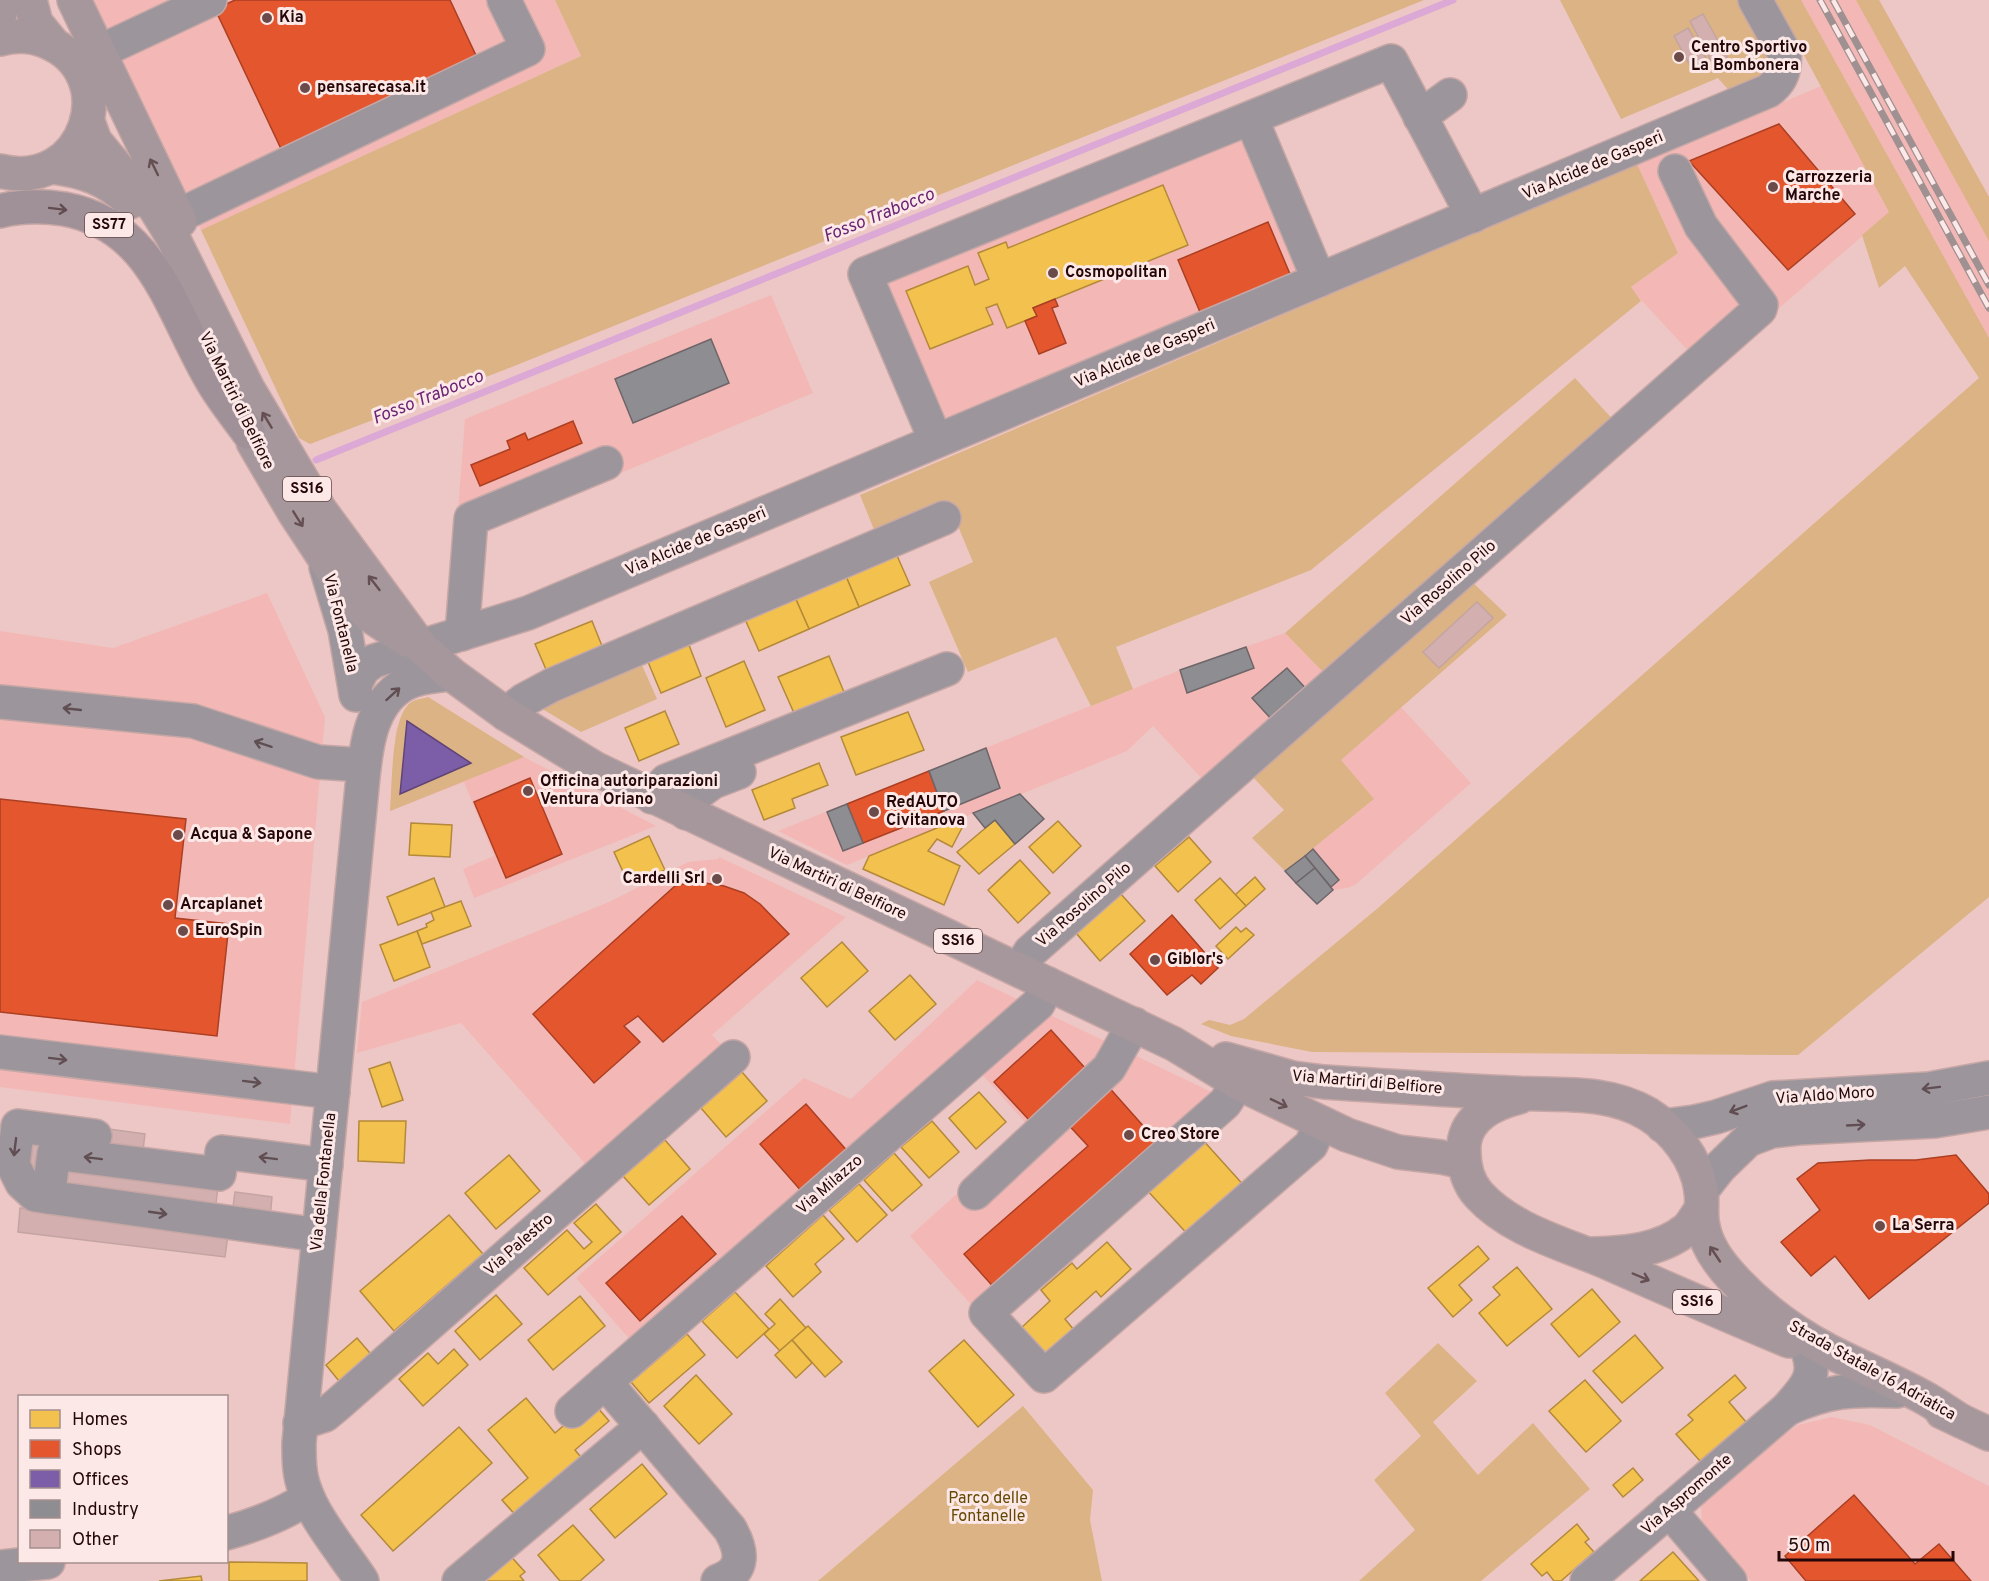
<svg xmlns="http://www.w3.org/2000/svg" width="1989" height="1581" font-family="Overpass,sans-serif">
<style>
.built{fill:#f3b8b5}
.green{fill:#dbb384;fill-rule:evenodd}
.homes{fill:#f2c14e;stroke:#b48939;stroke-width:1.5}
.shops{fill:#e4572e;stroke:#ab3f23;stroke-width:1.5}
.offices{fill:#7b5ea7;stroke:#614477;stroke-width:1.5}
.industry{fill:#8d8d92;stroke:#6e6569;stroke-width:1.5}
.lines{fill:none;stroke-linecap:round;stroke-linejoin:round}
.stream{stroke:#dca8d6;stroke-width:7}
.building{fill:#d3b0af;stroke:#c4a4a2;stroke-width:1.5}
.minor-casing{stroke:#c6a7a6;stroke-width:36}
.major-casing{stroke:#c6a7a6;stroke-width:36}
.highway-casing{stroke:#c6a7a6;stroke-width:36}
.minor{stroke:#9c969c;stroke-width:33}
.major{stroke:#a5979c;stroke-width:33}
.highway{stroke:#a09199;stroke-width:33}
.rail-casing{stroke:#9f9092;stroke-width:7}
.rail{stroke:#fbe8e7;stroke-width:4.5;stroke-dasharray:14;stroke-linecap:butt}
.oneway{stroke:#654f52}
.oneway2{stroke:#624c50}
.oneway3{stroke:#604e52}
.poi-dot{fill:#6b4a4a;stroke:#fbe8e7;stroke-width:2}
.labels{text-anchor:middle;dominant-baseline:central;stroke-width:6;stroke-linejoin:round;paint-order:stroke}
.shield{fill:#fbe8e7;stroke:#654a4b;stroke-width:1.5}
.shield-label{font-size:15px;font-weight:bold;fill:#250708}
.poi-label{font-size:16px;font-weight:bold;fill:#250708;stroke:#fbe8e7;text-anchor:start}
.street-label{font-size:16px;fill:#250708;stroke:#fbe8e7}
.park-label{font-size:16px;fill:#654801;stroke:#fbe8e7}
.water-label{font-size:18px;font-style:italic;fill:#692374;stroke:#fbe8e7}
</style>
<rect width="100%" height="100%" fill="#edc7c5"/>
<g class="built">
<polygon points="91,0 555,0 581,56 201,230"/>
<polygon points="1774,0 1879,0 1989,197 1989,396 1889,213 1629,438 1694,357 1630,288 1678,253 1637,164 1821,86"/>
<polygon points="1251,118 1319,280 936,441 865,274"/>
<polygon points="771,295 813,393 611,477 458,512 465,419"/>
<polygon points="267,593 325,717 290,1124 0,1087 0,631 113,648"/>
<polygon points="1285,633 1327,676 1205,782 1153,726 1127,751 847,865 778,831 1180,670"/>
<polygon points="428,697 524,757 656,826 474,898 463,869 494,856 464,782 390,811 396,731 401,717 409,704"/>
<polygon points="1401,707 1471,783 1355,885 1347,888 1333,890 1317,904 1285,871 1373,800 1340,761"/>
<polygon points="719,857 846,917 712,1035 733,1057 597,1177 461,1023 357,1053 362,1002 609,902 688,862 718,859"/>
<polygon points="977,980 1220,1096 976,1310 910,1236 1030,1128 971,1062 640,1351 576,1278 804,1078 851,1099"/>
<polygon points="1832,1417 1870,1425 1989,1486 1989,1581 1751,1581 1702,1523 1701,1505 1761,1452 1798,1425"/>
</g>
<g class="green">
<polygon points="555,0 1424,0 504,370 310,444 299,438 201,230 581,56"/>
<polygon points="1560,0 1737,0 1768,53 1770,61 1767,74 1733,95 1718,78 1621,119"/>
<polygon points="1774,0 1801,0 1989,338 1989,897 1798,1055 1312,1052 1231,1036 1201,1024 1209,1020 1230,1025 1244,1019 1378,908 1979,378 1905,266 1879,288 1862,235 1889,212"/>
<polygon points="1856,0 1879,0 1989,197 1989,241"/>
<polygon points="1637,164 1678,253 1631,287 1641,301 1311,570 1116,647 1133,689 1091,706 1056,637 968,672 929,582 973,562 950,507 877,537 860,495"/>
<polygon points="1575,378 1616,423 1327,676 1285,633"/>
<polygon points="1469,579 1507,615 1341,760 1374,799 1285,871 1252,838 1284,810 1250,774"/>
<polygon points="641,663 657,699 581,732 539,707"/>
<path d="M428,697L524,757L390,811C392,788 391,717 410,703C415,699 422,699 428,697ZM407,722L470,763L401,794Z"/>
<polygon points="1438,1343 1477,1381 1433,1422 1478,1475 1533,1423 1590,1489 1481,1581 1359,1581 1415,1530 1374,1480 1421,1436 1385,1393"/>
<polygon points="1023,1406 1093,1490 1090,1520 1102,1581 818,1581"/>
</g>
<g class="homes">
<polygon points="1163,185 1188,245 1033,308 1037,316 1007,328 997,304 986,308 993,324 930,349 906,291 968,266 975,285 989,279 978,253 1006,242 1008,248"/>
<polygon points="895,551 910,585 859,607 845,574"/>
<polygon points="845,574 859,607 809,629 794,595"/>
<polygon points="794,595 809,629 759,651 744,617"/>
<polygon points="592,621 604,651 548,674 535,644"/>
<polygon points="689,645 701,676 661,693 648,662"/>
<polygon points="829,656 844,692 794,713 778,677"/>
<polygon points="744,661 765,710 726,727 706,678"/>
<polygon points="665,711 679,744 639,761 625,728"/>
<polygon points="908,712 924,750 856,775 841,737"/>
<polygon points="819,763 828,785 792,799 795,808 764,820 752,790"/>
<polygon points="961,818 965,822 952,847 937,839 928,851 960,866 944,905 863,869 869,856"/>
<polygon points="995,820 1015,844 979,874 957,852"/>
<polygon points="1058,821 1081,846 1053,873 1029,847"/>
<polygon points="411,823 452,825 450,857 409,855"/>
<polygon points="649,836 665,870 629,885 614,852"/>
<polygon points="1189,837 1211,862 1178,892 1155,866"/>
<polygon points="1020,860 1050,893 1018,923 988,890"/>
<polygon points="1255,877 1265,889 1246,906 1235,895"/>
<polygon points="434,878 445,907 398,925 387,897"/>
<polygon points="1220,878 1246,906 1220,929 1195,900"/>
<polygon points="1120,893 1145,921 1100,961 1076,933"/>
<polygon points="461,901 471,926 422,944 417,931 427,927 426,924 434,920 431,912"/>
<polygon points="1236,927 1241,932 1246,928 1254,935 1228,959 1216,946"/>
<polygon points="417,931 430,967 394,981 380,945"/>
<polygon points="842,942 868,971 827,1007 801,978"/>
<polygon points="910,975 936,1004 895,1040 869,1011"/>
<polygon points="390,1062 403,1100 382,1107 369,1069"/>
<polygon points="742,1072 767,1101 726,1137 701,1108"/>
<polygon points="979,1092 1006,1122 976,1149 949,1118"/>
<polygon points="359,1121 406,1121 404,1163 358,1161"/>
<polygon points="932,1121 959,1152 929,1178 901,1147"/>
<polygon points="1201,1138 1247,1189 1192,1239 1145,1188"/>
<polygon points="665,1140 690,1169 649,1205 623,1176"/>
<polygon points="894,1153 922,1185 892,1211 864,1180"/>
<polygon points="509,1155 540,1191 496,1229 465,1193"/>
<polygon points="859,1184 887,1215 857,1242 829,1210"/>
<polygon points="596,1204 621,1232 548,1295 524,1268 567,1230 584,1249 592,1242 574,1223"/>
<polygon points="449,1215 483,1254 394,1331 360,1291"/>
<polygon points="823,1215 844,1239 815,1264 821,1272 793,1297 766,1266"/>
<polygon points="1107,1242 1131,1269 1101,1297 1096,1291 1065,1319 1074,1330 1045,1356 1020,1329 1050,1301 1041,1290 1072,1263 1077,1269"/>
<polygon points="1478,1246 1489,1259 1459,1285 1472,1300 1453,1317 1428,1288"/>
<polygon points="1517,1267 1552,1309 1507,1346 1479,1313 1500,1295 1493,1287"/>
<polygon points="1592,1289 1620,1322 1579,1357 1551,1324"/>
<polygon points="735,1292 769,1329 737,1358 702,1321"/>
<polygon points="496,1295 522,1324 480,1360 455,1331"/>
<polygon points="580,1296 605,1326 553,1370 528,1340"/>
<polygon points="780,1299 806,1328 780,1351 764,1334 775,1324 765,1314"/>
<polygon points="808,1326 842,1362 825,1377 792,1340"/>
<polygon points="687,1334 705,1355 649,1403 631,1382"/>
<polygon points="1635,1335 1663,1368 1622,1403 1593,1371"/>
<polygon points="357,1338 375,1359 343,1386 326,1365"/>
<polygon points="792,1340 812,1363 796,1378 775,1355"/>
<polygon points="964,1340 1014,1395 978,1427 929,1371"/>
<polygon points="454,1349 468,1365 423,1406 399,1379 428,1353 438,1364"/>
<polygon points="696,1375 732,1414 699,1444 664,1406"/>
<polygon points="1735,1375 1746,1388 1729,1402 1746,1422 1700,1461 1676,1434 1693,1420 1688,1415"/>
<polygon points="1585,1380 1621,1421 1586,1452 1549,1411"/>
<polygon points="526,1398 555,1433 592,1401 609,1421 575,1450 585,1462 518,1518 502,1500 528,1478 488,1430"/>
<polygon points="459,1427 492,1463 393,1551 361,1515"/>
<polygon points="642,1464 667,1494 615,1538 590,1509"/>
<polygon points="1633,1468 1643,1480 1623,1497 1613,1485"/>
<polygon points="1577,1524 1589,1539 1585,1542 1594,1552 1561,1581 1554,1581 1547,1572 1542,1576 1531,1564"/>
<polygon points="573,1525 604,1560 580,1581 560,1581 538,1555"/>
<polygon points="506,1551 525,1572 520,1576 524,1581 485,1581 479,1574"/>
<polygon points="1673,1552 1699,1581 1640,1581"/>
<polygon points="229,1562 307,1563 307,1581 229,1581"/>
<polygon points="201,1576 202,1581 159,1581"/>
</g>
<g class="shops">
<polygon points="235,0 450,0 479,62 283,153 215,9"/>
<polygon points="1779,124 1855,214 1788,270 1689,161"/>
<polygon points="1268,222 1290,274 1200,312 1178,260"/>
<polygon points="1055,299 1058,306 1052,308 1066,343 1039,354 1025,321 1037,316 1033,308"/>
<polygon points="573,421 582,443 480,486 471,465 510,449 507,441 525,433 528,440"/>
<polygon points="929,771 944,811 863,843 847,804"/>
<polygon points="530,778 562,854 506,878 474,802"/>
<polygon points="0,799 186,819 175,918 229,924 217,1036 0,1012"/>
<polygon points="688,883 705,883 724,886 744,893 760,904 789,934 663,1042 638,1016 624,1026 640,1042 594,1083 533,1014 675,886"/>
<polygon points="1172,915 1218,968 1201,984 1192,975 1167,995 1130,954"/>
<polygon points="1051,1030 1085,1068 1029,1120 994,1082"/>
<polygon points="1106,1084 1161,1146 997,1291 964,1254 1088,1146 1064,1120"/>
<polygon points="806,1104 849,1153 803,1193 760,1144"/>
<polygon points="1956,1155 1989,1194 1989,1203 1869,1299 1835,1256 1811,1276 1781,1242 1820,1210 1797,1179 1818,1163 1870,1160 1916,1160"/>
<polygon points="682,1216 716,1254 640,1321 606,1283"/>
<polygon points="1854,1495 1915,1564 1939,1544 1971,1581 1806,1581 1785,1556"/>
</g>
<polygon class="offices" points="407,721 471,763 400,794"/>
<g class="industry">
<polygon points="711,339 729,383 633,423 615,379"/>
<polygon points="1246,647 1254,668 1187,693 1180,670"/>
<polygon points="1287,668 1309,692 1274,722 1252,698"/>
<polygon points="986,748 1000,788 944,811 929,771"/>
<polygon points="1020,794 1044,819 1015,844 995,820 985,828 973,813"/>
<polygon points="847,804 863,843 843,851 827,812"/>
<polygon points="1313,849 1339,880 1331,887 1305,856"/>
<polygon points="1305,856 1315,868 1296,883 1285,871"/>
<polygon points="1315,868 1333,890 1317,904 1296,883"/>
</g>
<g class="lines">
<polyline class="stream" points="316,460 1453,0"/>
</g>
<g class="building">
<polygon points="1703,14 1728,59 1714,66 1690,21"/>
<polygon points="1688,28 1707,60 1692,69 1674,36"/>
<polygon points="1477,602 1493,618 1439,668 1423,652"/>
<polygon points="35,1119 145,1134 143,1150 33,1135"/>
<polygon points="33,1135 45,1136 40,1169 28,1167"/>
<polygon points="60,1165 218,1187 215,1211 57,1188"/>
<polygon points="235,1192 272,1197 270,1219 232,1214"/>
<polygon points="20,1208 228,1235 225,1257 18,1232"/>
</g>
<g class="lines">
<defs>
<g id="minor">
<polyline points="99,52 210,0"/>
<polyline points="1420,117 1450,95"/>
<polyline points="1251,118 1319,280"/>
<polyline points="178,216 528,49 504,0"/>
<polyline points="936,441 865,274 1391,61 1473,216"/>
<polyline points="326,567 345,630 356,695"/>
<polyline points="462,634 471,519 606,463"/>
<path d="M355,684L363,669L374,661L528,613L1768,91C1782,81 1786,69 1784,52L1755,0"/>
<polyline points="0,702 193,721 318,762 364,765"/>
<polyline points="506,714 524,700 552,685 944,518"/>
<polyline points="652,797 666,781 947,669"/>
<polyline points="686,813 695,795 713,782 739,772"/>
<polyline points="1019,970 1030,952 1760,309 1761,305 1701,226 1675,171"/>
<polyline points="0,1052 333,1092"/>
<polyline points="1238,1083 1225,1103 986,1313 1044,1376 1311,1145 1321,1123"/>
<polyline points="1663,1126 1694,1122 1716,1117 1773,1098 1929,1089 1989,1078"/>
<polyline points="1701,1191 1720,1167 1748,1140 1772,1131 1798,1128 1935,1121 1989,1112"/>
<polyline points="975,1193 1109,1068 1134,1024"/>
<polyline points="48,1197 35,1195 22,1183 13,1165 18,1126 95,1136"/>
<polyline points="319,1235 48,1197 54,1153 219,1174 222,1152 326,1165"/>
<path d="M605,1382L730,1529C742,1550 746,1571 718,1581"/>
<path d="M1787,1409C1828,1390 1852,1389 1897,1391"/>
<polyline points="572,1411 1038,1004 1048,984"/>
<polyline points="300,1423 325,1415 337,1405 733,1057"/>
<polyline points="1669,1510 1730,1581"/>
<path d="M226,1533C256,1525 282,1515 308,1498"/>
<polyline points="0,1567 48,1562"/>
<path d="M362,1581C345,1555 314,1518 305,1490C299,1475 299,1459 299,1443L361,797C365,759 366,705 405,684C419,676 436,676 451,674"/>
<polyline points="459,1581 643,1426"/>
<path d="M1587,1581L1787,1409C1804,1389 1819,1377 1807,1349"/>
</g>
<g id="major">
<polyline points="30,0 36,23 54,45"/>
<polyline points="74,0 180,221"/>
<polyline points="0,14 3,0"/>
<path d="M0,39C15,35 31,35 45,41C126,73 86,193 0,171"/>
<polyline points="88,122 95,141 120,171 155,208 171,234 248,389 320,510 421,647 451,674 506,714 596,769 1174,1044 1238,1083 1347,1135 1398,1152 1441,1157 1463,1162"/>
<path d="M52,167C83,171 108,179 130,202"/>
<polyline points="253,442 294,512 348,594 369,615 407,640"/>
<path d="M1226,1059L1293,1078L1324,1082C1386,1086 1448,1090 1510,1093C1556,1096 1606,1089 1648,1114C1675,1131 1696,1158 1701,1190C1703,1202 1700,1214 1703,1226C1706,1244 1719,1263 1732,1277C1759,1307 1793,1332 1829,1351C1860,1367 1892,1380 1923,1397C1936,1404 1948,1413 1961,1421"/>
<path d="M1519,1097C1495,1103 1467,1116 1464,1144C1463,1163 1466,1181 1479,1195C1511,1230 1562,1243 1604,1261C1665,1288 1727,1315 1789,1341"/>
<path d="M1592,1254C1625,1253 1660,1251 1687,1229C1692,1224 1696,1216 1701,1210"/>
<polyline points="1942,1412 1989,1434"/>
</g>
<path id="highway" d="M0,211C20,206 43,206 64,209C154,225 171,311 211,379C221,397 235,414 248,432"/>
</defs>
<use href="#minor" class="minor-casing"/>
<use href="#major" class="major-casing"/>
<use href="#highway" class="highway-casing"/>
<use href="#minor" class="minor"/>
<use href="#major" class="major"/>
<use href="#highway" class="highway"/>
<defs>
<g id="rail">
<polyline points="1820,0 1989,308"/>
<polyline points="1833,0 1989,285"/>
</g>
</defs>
<use href="#rail" class="rail-casing"/>
<use href="#rail" class="rail"/>
</g>
<defs><path id="oneway-shaft" d="M-6 0H5M1.5-3L5.5 0L1.5 3" fill="none" stroke-width="1.6" stroke-linecap="round" stroke-linejoin="round" transform="scale(1.5)"/></defs>
<g class="oneway">
<use href="#oneway-shaft" transform="translate(154 167) rotate(-116)"/>
<use href="#oneway-shaft" transform="translate(267 420) rotate(-121)"/>
<use href="#oneway-shaft" transform="translate(298 519) rotate(58)"/>
<use href="#oneway-shaft" transform="translate(374 583) rotate(-128)"/>
<use href="#oneway-shaft" transform="translate(1279 1103) rotate(26)"/>
<use href="#oneway-shaft" transform="translate(1715 1254) rotate(-124)"/>
<use href="#oneway-shaft" transform="translate(1641 1277) rotate(23)"/>
</g>
<use class="oneway2" href="#oneway-shaft" transform="translate(58 209) rotate(7)"/>
<g class="oneway3">
<use href="#oneway-shaft" transform="translate(393 694) rotate(-42)"/>
<use href="#oneway-shaft" transform="translate(72 709) rotate(-174)"/>
<use href="#oneway-shaft" transform="translate(263 744) rotate(-162)"/>
<use href="#oneway-shaft" transform="translate(58 1059) rotate(7)"/>
<use href="#oneway-shaft" transform="translate(252 1082) rotate(7)"/>
<use href="#oneway-shaft" transform="translate(1931 1088) rotate(173)"/>
<use href="#oneway-shaft" transform="translate(1738 1109) rotate(159)"/>
<use href="#oneway-shaft" transform="translate(1856 1125) rotate(-3)"/>
<use href="#oneway-shaft" transform="translate(15 1147) rotate(97)"/>
<use href="#oneway-shaft" transform="translate(93 1158) rotate(-173)"/>
<use href="#oneway-shaft" transform="translate(268 1158) rotate(-173)"/>
<use href="#oneway-shaft" transform="translate(158 1213) rotate(8)"/>
</g>
<g class="poi-dot">
<circle cx="267" cy="18" r="6"/>
<circle cx="1679" cy="57" r="6"/>
<circle cx="305" cy="88" r="6"/>
<circle cx="1773" cy="187" r="6"/>
<circle cx="1053" cy="273" r="6"/>
<circle cx="528" cy="791" r="6"/>
<circle cx="874" cy="812" r="6"/>
<circle cx="178" cy="835" r="6"/>
<circle cx="717" cy="879" r="6"/>
<circle cx="168" cy="905" r="6"/>
<circle cx="183" cy="931" r="6"/>
<circle cx="1155" cy="960" r="6"/>
<circle cx="1129" cy="1135" r="6"/>
<circle cx="1880" cy="1226" r="6"/>
</g>
<g class="labels">
<g class="shield">
<rect x="85" y="213" width="48" height="24" rx="4.5"/>
<rect x="283" y="477" width="48" height="24" rx="4.5"/>
<rect x="934" y="929" width="48" height="24" rx="4.5"/>
<rect x="1673" y="1290" width="48" height="24" rx="4.5"/>
</g>
<g class="shield-label">
<text x="109" y="225">SS77</text>
<text x="307" y="489">SS16</text>
<text x="958" y="941">SS16</text>
<text x="1697" y="1302">SS16</text>
</g>
<g class="poi-label">
<text x="279" y="18">Kia</text>
<text x="1691" y="48">Centro Sportivo<tspan x="1691" dy="18">La Bombonera</tspan></text>
<text x="317" y="88">pensarecasa.it</text>
<text x="1785" y="178">Carrozzeria<tspan x="1785" dy="18">Marche</tspan></text>
<text x="1065" y="273">Cosmopolitan</text>
<text x="540" y="782">Officina autoriparazioni<tspan x="540" dy="18">Ventura Oriano</tspan></text>
<text x="886" y="803">RedAUTO<tspan x="886" dy="18">Civitanova</tspan></text>
<text x="190" y="835">Acqua &amp; Sapone</text>
<text x="705" y="879" text-anchor="end">Cardelli Srl</text>
<text x="180" y="905">Arcaplanet</text>
<text x="195" y="931">EuroSpin</text>
<text x="1167" y="960">Giblor's</text>
<text x="1141" y="1135">Creo Store</text>
<text x="1892" y="1226">La Serra</text>
</g>
<g class="street-label">
<text transform="translate(1593 166) rotate(-23)">Via Alcide de Gasperi</text>
<text transform="translate(1145 354) rotate(-23)">Via Alcide de Gasperi</text>
<text transform="translate(236 401) rotate(64)">Via Martiri di Belfiore</text>
<text transform="translate(696 542) rotate(-23)">Via Alcide de Gasperi</text>
<text transform="translate(1449 583) rotate(-41)">Via Rosolino Pilo</text>
<text transform="translate(340 623) rotate(76)">Via Fontanella</text>
<text transform="translate(837 884) rotate(25)">Via Martiri di Belfiore</text>
<text transform="translate(1084 905) rotate(-41)">Via Rosolino Pilo</text>
<text transform="translate(1367 1083) rotate(5)">Via Martiri di Belfiore</text>
<text transform="translate(1825 1096) rotate(-4)">Via Aldo Moro</text>
<text transform="translate(324 1182) rotate(-84)">Via della Fontanella</text>
<text transform="translate(830 1185) rotate(-41)">Via Milazzo</text>
<text transform="translate(519 1245) rotate(-41)">Via Palestro</text>
<text transform="translate(1872 1371) rotate(29)">Strada Statale 16 Adriatica</text>
<text transform="translate(1687 1495) rotate(-41)">Via Aspromonte</text>
</g>
<g class="park-label">
<text x="988" y="1499">Parco delle<tspan x="988" dy="18">Fontanelle</tspan></text>
</g>
<g class="water-label">
<text transform="translate(879 216) rotate(-22)">Fosso Trabocco</text>
<text transform="translate(428 398) rotate(-22)">Fosso Trabocco</text>
</g>
</g>
<rect x="18" y="1395" width="210" height="168" fill="#fbe8e7" stroke="#a58e8e" stroke-width="1.5"/>
<rect x="30" y="1410" width="30" height="18" fill="#f2c14e" stroke="#a58e8e" stroke-width="1.5"/>
<text x="72" y="1425" font-size="18" fill="#250708">Homes</text>
<rect x="30" y="1440" width="30" height="18" fill="#e4572e" stroke="#a58e8e" stroke-width="1.5"/>
<text x="72" y="1455" font-size="18" fill="#250708">Shops</text>
<rect x="30" y="1470" width="30" height="18" fill="#7b5ea7" stroke="#a58e8e" stroke-width="1.5"/>
<text x="72" y="1485" font-size="18" fill="#250708">Offices</text>
<rect x="30" y="1500" width="30" height="18" fill="#8d8d92" stroke="#a58e8e" stroke-width="1.5"/>
<text x="72" y="1515" font-size="18" fill="#250708">Industry</text>
<rect x="30" y="1530" width="30" height="18" fill="#d3b0af" stroke="#a58e8e" stroke-width="1.5"/>
<text x="72" y="1545" font-size="18" fill="#250708">Other</text>
<path d="M1779 1551v9h174v-9" fill="none" stroke="#250708" stroke-width="3"/>
<text x="1788" y="1551" font-size="18" fill="#250708" stroke="#fbe8e7" stroke-width="4.5" paint-order="stroke">50 m</text>
</svg>
